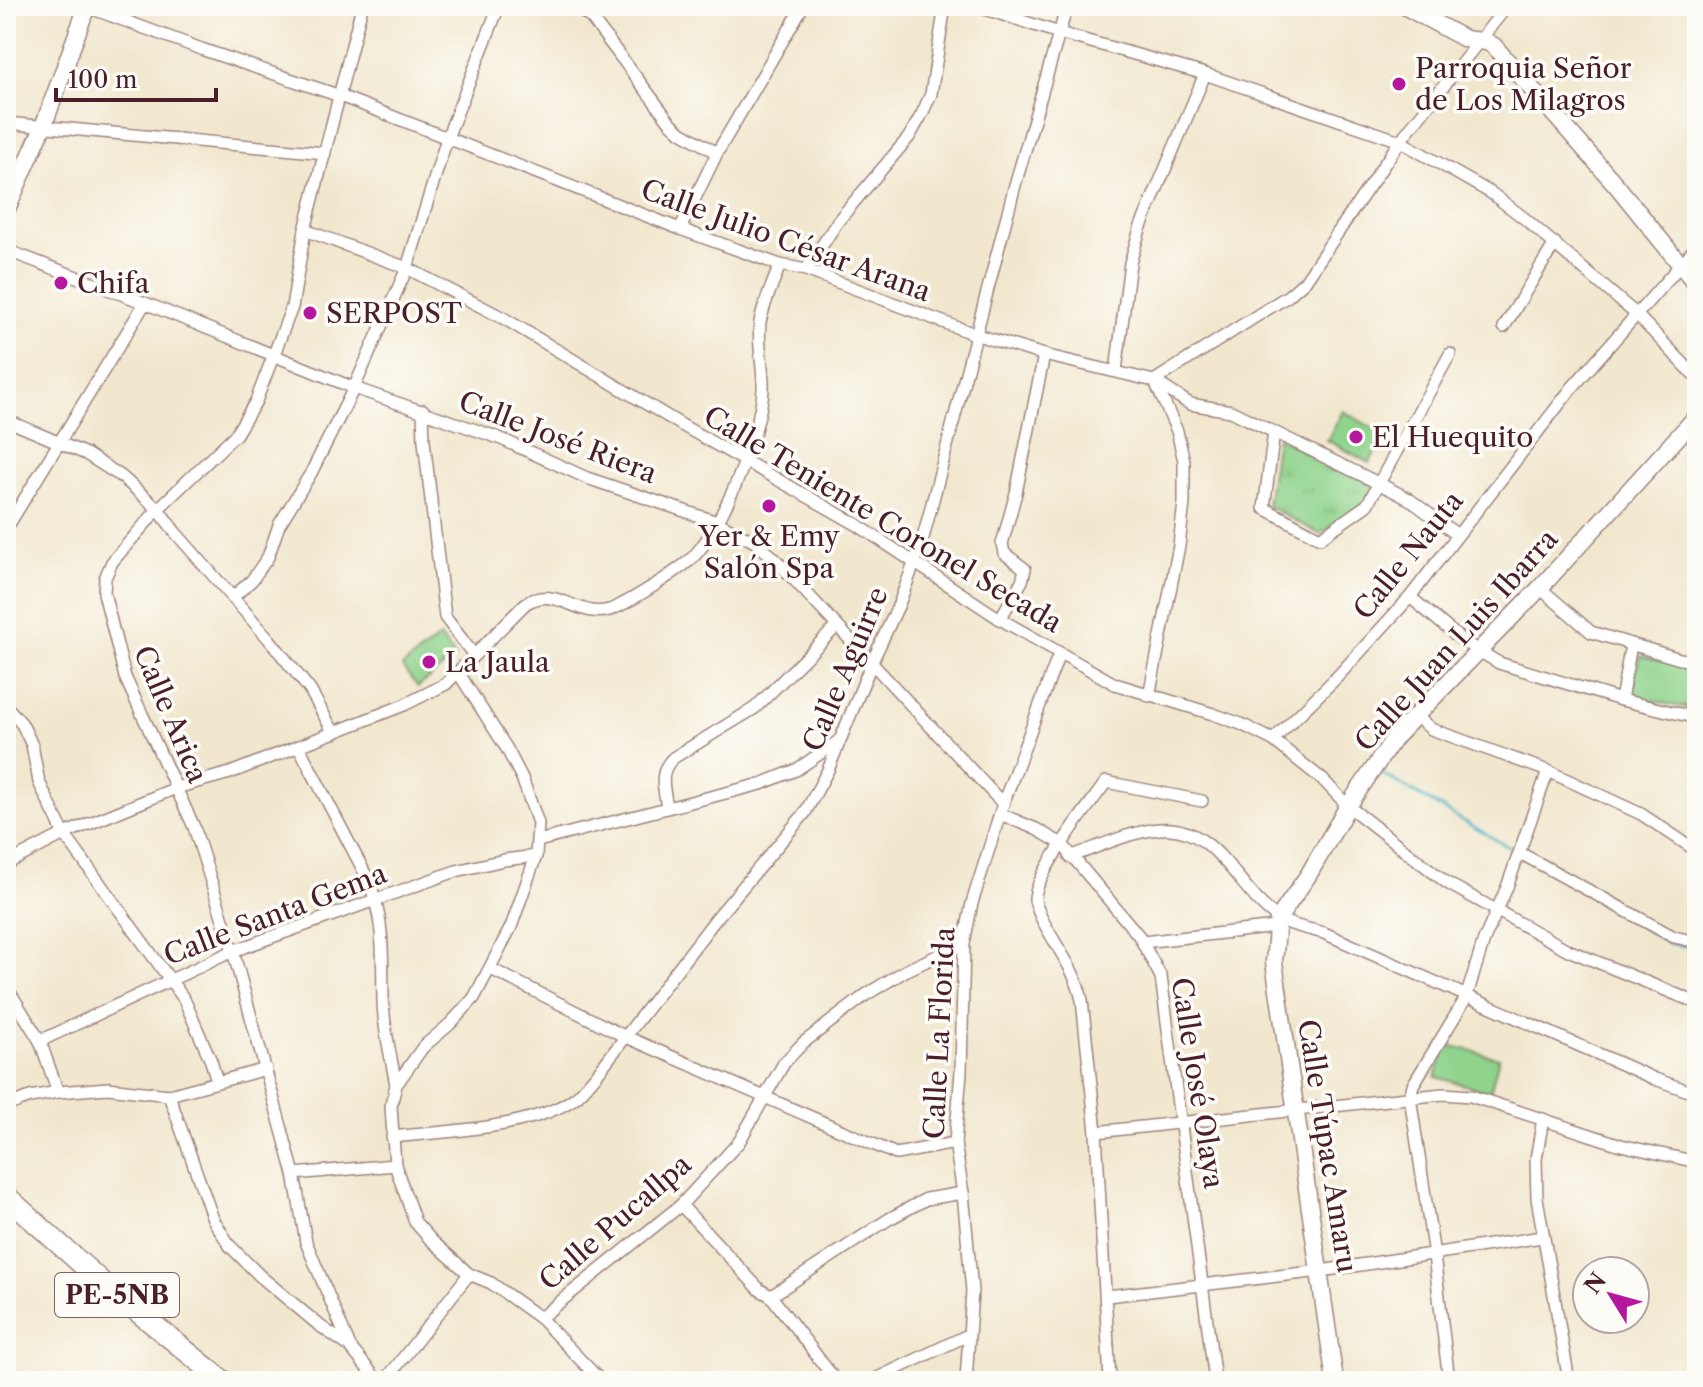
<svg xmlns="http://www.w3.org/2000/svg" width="1703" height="1387" font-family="'Libre Caslon Text',serif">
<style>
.green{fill:#8fd38c;stroke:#6c795c;stroke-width:2}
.park{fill:url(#park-tufts);stroke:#6c795c;stroke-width:2}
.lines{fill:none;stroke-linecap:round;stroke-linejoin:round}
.stream{stroke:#44afc3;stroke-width:3}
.street-casing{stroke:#9e837c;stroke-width:14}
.secondary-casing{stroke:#9e837c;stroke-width:19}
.highway-casing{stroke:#9e837c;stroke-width:23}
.street{stroke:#fff;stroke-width:11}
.secondary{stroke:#fff;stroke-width:16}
.highway{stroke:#fff;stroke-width:20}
.poi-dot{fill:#b5179e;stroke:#fdfcf7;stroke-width:3}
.labels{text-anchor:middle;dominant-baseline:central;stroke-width:7;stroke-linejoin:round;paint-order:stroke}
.shield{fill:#fdfcf7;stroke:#806168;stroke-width:2}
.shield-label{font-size:26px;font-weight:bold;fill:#4a1f2b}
.poi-label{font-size:28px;fill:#4a1f2b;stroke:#fdfcf7;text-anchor:start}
.street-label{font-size:28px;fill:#4a1f2b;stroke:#fdfcf7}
</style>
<defs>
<pattern id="park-tufts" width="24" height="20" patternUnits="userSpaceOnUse" patternTransform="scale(2)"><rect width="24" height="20" fill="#8fd38c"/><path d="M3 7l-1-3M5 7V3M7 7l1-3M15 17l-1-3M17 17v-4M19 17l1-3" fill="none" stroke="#7db579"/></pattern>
</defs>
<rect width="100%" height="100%" fill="#fdfcf7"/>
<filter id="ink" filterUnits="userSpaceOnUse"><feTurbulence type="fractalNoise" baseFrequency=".0125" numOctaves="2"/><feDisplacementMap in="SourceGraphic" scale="16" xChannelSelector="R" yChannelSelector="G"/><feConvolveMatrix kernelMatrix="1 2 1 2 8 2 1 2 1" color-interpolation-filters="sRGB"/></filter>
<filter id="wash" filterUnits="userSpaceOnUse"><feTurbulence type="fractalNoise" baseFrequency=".006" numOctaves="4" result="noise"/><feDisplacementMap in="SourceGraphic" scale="32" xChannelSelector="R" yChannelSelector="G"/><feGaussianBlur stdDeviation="1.8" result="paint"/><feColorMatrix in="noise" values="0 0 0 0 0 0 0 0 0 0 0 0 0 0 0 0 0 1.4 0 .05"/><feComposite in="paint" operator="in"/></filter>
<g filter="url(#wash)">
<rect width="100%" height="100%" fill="#f1e7ce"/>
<g class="green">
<polygon points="1343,411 1385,435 1369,463 1327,440"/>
<polygon points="440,637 455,657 418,687 402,667"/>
<polygon points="1640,656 1696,668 1687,708 1630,696"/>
<polygon points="1445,1044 1499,1058 1490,1092 1436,1077"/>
</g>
<polygon class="park" points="1277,437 1377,486 1366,503 1320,534 1267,506"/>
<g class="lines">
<g class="stream">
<polyline points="1379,772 1517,852"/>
<polyline points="1595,900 1668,943 1697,948"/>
</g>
</g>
</g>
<g filter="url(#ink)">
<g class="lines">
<defs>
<g id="street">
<polyline points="85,6 204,50 340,96 680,229 780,265 806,270 977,335 1044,355 1154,381 1190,404 1231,411 1380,484 1409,499 1456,534"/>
<polyline points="362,6 305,230 292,307 256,401 236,434 158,509 112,562 105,578 104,593 125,677 194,827 233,951 294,1174 306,1242 350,1347 378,1381"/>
<polyline points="575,6 592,19 670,122 681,132 717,153"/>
<polyline points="976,6 1059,33 1205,74 1400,141 1491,193 1524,218 1637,315 1697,378"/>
<polyline points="6,123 325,153"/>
<polyline points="680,229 717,153 803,6"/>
<polyline points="305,230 407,268 505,319 685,427 856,524 1000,619 1115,684 1213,714 1241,724 1273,740 1323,780 1348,806 1447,883 1568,950 1697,1003"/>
<polyline points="6,250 145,303 354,388 499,438 587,478 717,522 755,542 773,557 1003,804"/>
<polyline points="806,270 838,221 909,137 922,114 931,94 945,6"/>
<polyline points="1504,327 1555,243"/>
<polyline points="1116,371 1130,263 1140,229 1205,74"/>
<polyline points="1154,381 1288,296 1305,281 1400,141 1507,6"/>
<polyline points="423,410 424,441 445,617 473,654"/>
<polyline points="6,420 86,454 122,477 158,509 175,532 269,639 310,690 334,733"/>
<polyline points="1274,432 1264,508 1320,538 1367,505 1450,354"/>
<polyline points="6,529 145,303"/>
<polyline points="1540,588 1591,632 1680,659 1697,661"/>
<polyline points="1410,597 1464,642 1499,663 1621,700 1697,718"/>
<polyline points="232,598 252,580 268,557 279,525 311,473 354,388 407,268 447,138 499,6"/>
<polyline points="1000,619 1022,581 1025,569 1004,553 1002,544 1016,493 1044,355"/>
<polyline points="458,672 507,749 522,778 538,823 536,856 511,927 474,998 450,1024 423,1047 396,1085 391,1106 395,1165 415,1222 431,1240 469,1274 491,1283 540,1318 601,1381"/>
<polyline points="1149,696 1179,546 1184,503 1184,461 1177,431 1155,382"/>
<polyline points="1621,700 1631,645"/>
<polyline points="1697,704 1697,727"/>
<polyline points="6,706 22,724 32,745 39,782 64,834 184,999 211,1061 217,1081"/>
<polyline points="1415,715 1431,729 1548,771 1641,814 1697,851"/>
<polyline points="1273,740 1338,676 1410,597 1571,389 1697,246"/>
<path d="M299,747L369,881C385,923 382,955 383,998C383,1027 391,1056 396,1085"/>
<path d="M667,807C664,788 658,772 673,758L755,708L836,627"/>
<polyline points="1000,814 1036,829 1062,844 1139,936 1161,977 1215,1381"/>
<polyline points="538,841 761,784 796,770 837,742"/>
<polyline points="1520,853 1674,937 1697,942"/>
<path d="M1070,857C1098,847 1129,832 1159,829C1217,823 1237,891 1278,918C1290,926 1310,929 1324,933L1655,1079L1697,1094"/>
<path d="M6,864L64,834L176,788L230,773L404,705L446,684L525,604C559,582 581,625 617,607C639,596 670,576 689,561C721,533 761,432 763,389C764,368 757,344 760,322C764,303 773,283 780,265"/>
<polyline points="1143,942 1276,927"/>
<polyline points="491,969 624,1036 896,1154 955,1143"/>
<polyline points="6,986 40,1041 58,1092"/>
<polyline points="40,1041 233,951 456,871 504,860 536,856"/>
<polyline points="169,1095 213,1219 230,1246 260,1276 320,1326 349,1346"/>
<polyline points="6,1106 30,1097 58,1092 108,1088 169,1095 266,1069"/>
<polyline points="1543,1119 1536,1159 1537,1198 1569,1381"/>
<polyline points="1096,1132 1443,1094 1471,1096 1621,1145 1697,1162"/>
<path d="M392,1137C443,1131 535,1129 576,1097C583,1091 590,1082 597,1074L715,920L805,813L828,770L872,662L899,604L922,542L1015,185L1067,6"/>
<polyline points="294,1174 395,1165"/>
<polyline points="681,1205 760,1290 771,1296 836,1381"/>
<polyline points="771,1296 889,1219 926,1199 963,1193"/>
<polyline points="1107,1296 1321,1271 1542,1237"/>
<polyline points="540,1318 681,1205 739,1142 784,1063 803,1043 867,994 905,971 964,943"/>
<polyline points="385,1381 469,1274"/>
<polyline points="871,1381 968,1335"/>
<polyline points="966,1381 972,1291 963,1193 955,1143 961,1072 964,943 972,903 1003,804 1059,654"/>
<path d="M1110,1381L1096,1132L1082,1000C1075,968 1055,946 1041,917C1039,912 1035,904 1035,899C1034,875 1090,805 1106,782L1202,801"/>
<polyline points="1449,1381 1434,1255 1410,1097 1413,1085 1466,998 1484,940 1507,887 1548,771"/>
</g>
<g id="secondary">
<polyline points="1404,6 1465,39 1487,42 1494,46 1617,186 1697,285"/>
<polyline points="6,211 43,127 87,6"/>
<polyline points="1335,1381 1274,962 1278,919 1309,874 1348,806 1395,737 1540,588 1697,416"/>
</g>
<polyline id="highway" points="6,1196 106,1286 223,1381"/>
</defs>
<use href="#street" class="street-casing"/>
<use href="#secondary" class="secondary-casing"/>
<use href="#highway" class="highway-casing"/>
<use href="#street" class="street"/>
<use href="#secondary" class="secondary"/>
<use href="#highway" class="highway"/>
</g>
</g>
<g class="poi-dot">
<circle cx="1399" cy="84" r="8"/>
<circle cx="61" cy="283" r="8"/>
<circle cx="310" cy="313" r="8"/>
<circle cx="1356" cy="437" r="8"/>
<circle cx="769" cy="506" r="8"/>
<circle cx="429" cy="662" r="8"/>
</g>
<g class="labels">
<rect class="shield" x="55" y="1273" width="124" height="44" rx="6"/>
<g class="shield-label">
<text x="117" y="1295">PE-5NB</text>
</g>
<g class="poi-label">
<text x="1415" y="68">Parroquia Señor<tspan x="1415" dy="32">de Los Milagros</tspan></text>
<text x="77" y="283">Chifa</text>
<text x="326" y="313">SERPOST</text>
<text x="1372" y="437">El Huequito</text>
<text x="769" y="536" text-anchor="middle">Yer &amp; Emy<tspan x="769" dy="32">Salón Spa</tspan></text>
<text x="445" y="662">La Jaula</text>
</g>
<g class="street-label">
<text transform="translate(786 240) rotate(20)">Calle Julio César Arana</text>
<text transform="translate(558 437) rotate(21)">Calle José Riera</text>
<text transform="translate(883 519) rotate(31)">Calle Teniente Coronel Secada</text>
<text transform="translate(1408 555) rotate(-51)">Calle Nauta</text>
<text transform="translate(1456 640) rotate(-48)">Calle Juan Luis Ibarra</text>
<text transform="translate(845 669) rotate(-67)">Calle Aguirre</text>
<text transform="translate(171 714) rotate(67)">Calle Arica</text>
<text transform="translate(275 914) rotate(-21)">Calle Santa Gema</text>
<text transform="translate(939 1033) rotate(-87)">Calle La Florida</text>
<text transform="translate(1198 1083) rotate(81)">Calle José Olaya</text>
<text transform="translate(1328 1146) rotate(81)">Calle Túpac Amaru</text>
<text transform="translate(615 1222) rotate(-41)">Calle Pucallpa</text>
</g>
</g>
<rect width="1703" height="1387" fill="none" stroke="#fdfcf7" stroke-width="32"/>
<g transform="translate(1611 1295) rotate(307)"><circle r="38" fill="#fdfcf7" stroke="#b5a4a5" stroke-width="2"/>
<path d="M0-6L14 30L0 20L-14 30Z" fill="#b5179e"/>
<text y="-12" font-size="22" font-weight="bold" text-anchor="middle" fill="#4a1f2b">N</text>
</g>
<path d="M56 88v12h160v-12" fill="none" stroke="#4a1f2b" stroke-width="4"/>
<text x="68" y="88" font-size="24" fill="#4a1f2b" stroke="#fdfcf7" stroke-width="6" paint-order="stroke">100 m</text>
</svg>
